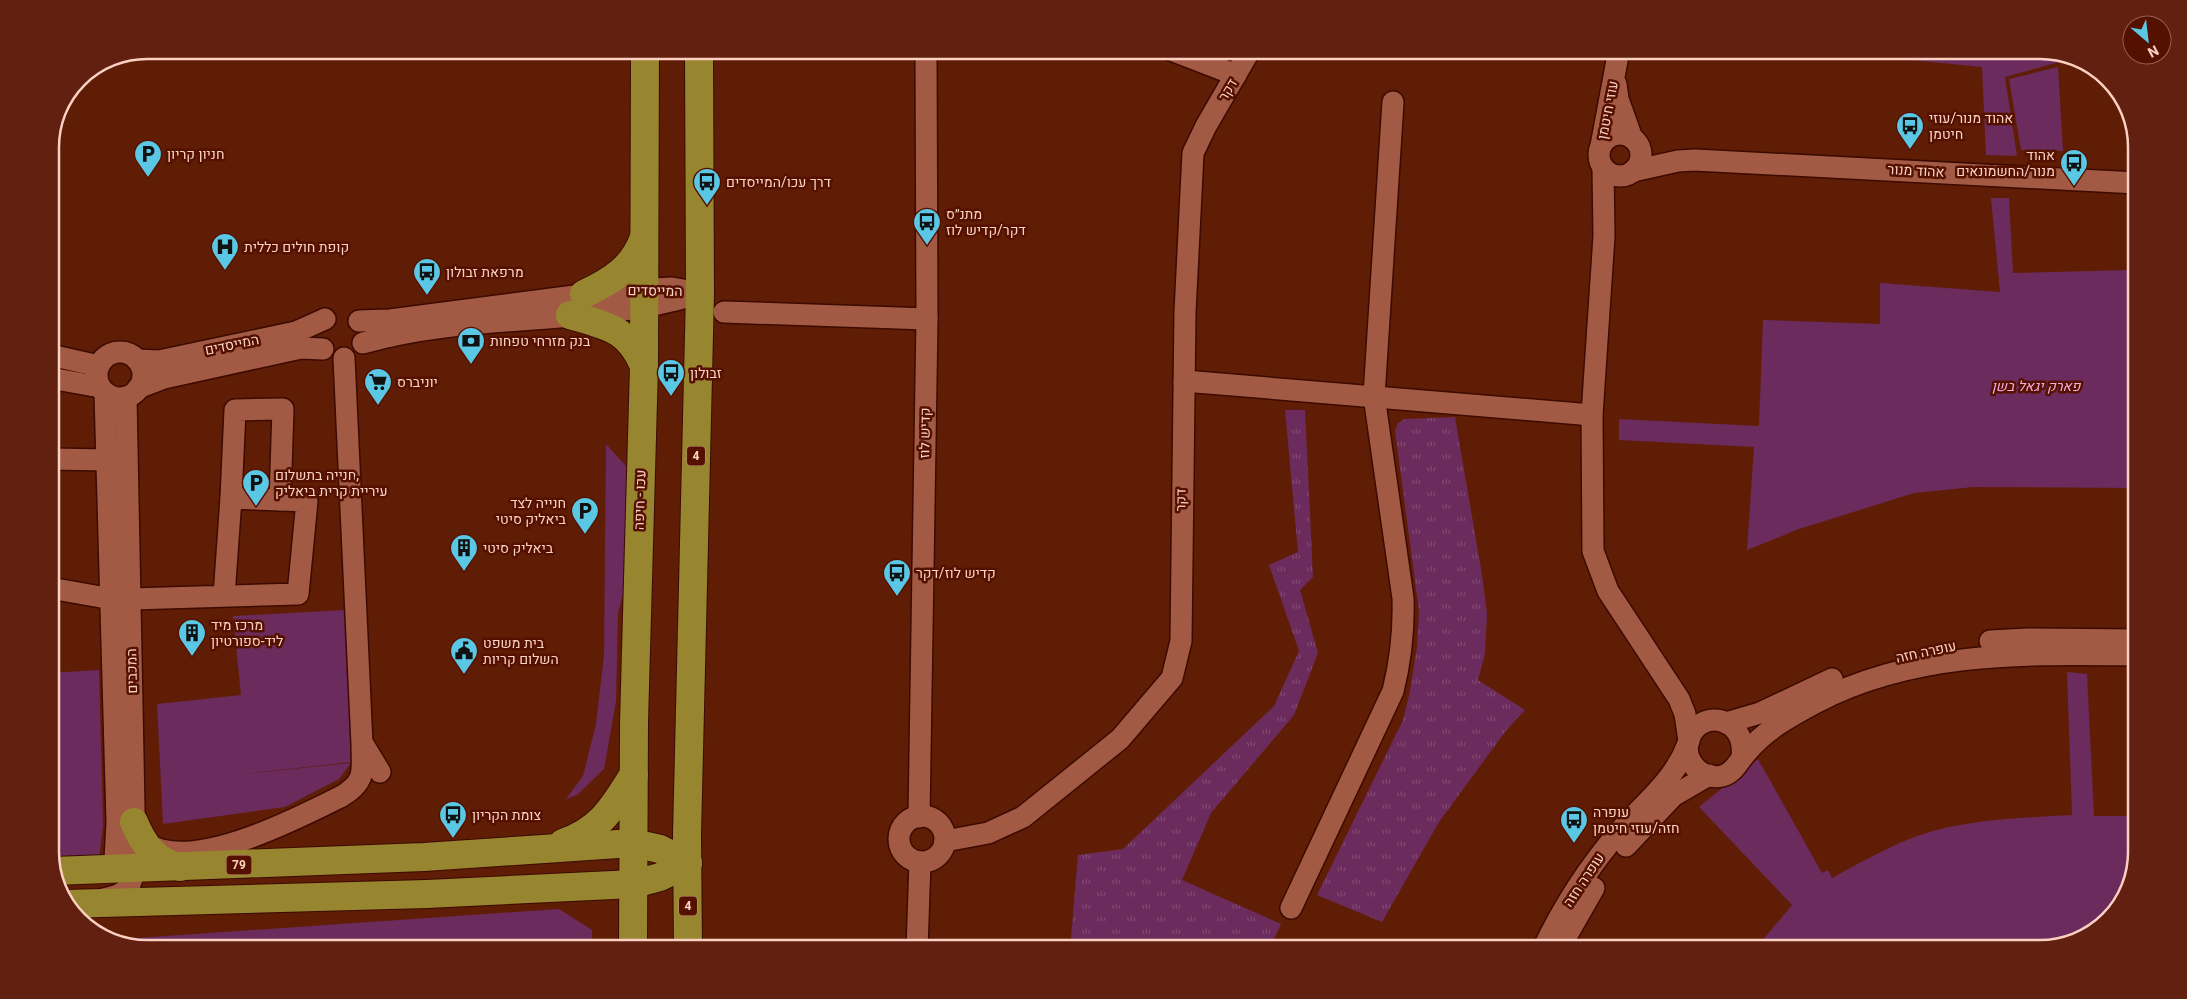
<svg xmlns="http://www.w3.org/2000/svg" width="2187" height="999" font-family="Georgia,Heebo,serif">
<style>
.grass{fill:url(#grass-tufts)}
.green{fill:#6b2b5c}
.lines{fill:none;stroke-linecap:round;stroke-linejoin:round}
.minor-casing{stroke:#3c0a00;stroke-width:24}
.highway-casing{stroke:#3c0a00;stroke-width:30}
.minor{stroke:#a35a44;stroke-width:21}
.highway{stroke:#97852f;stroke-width:28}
.labels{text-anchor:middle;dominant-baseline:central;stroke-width:5;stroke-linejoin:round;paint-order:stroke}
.shield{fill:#541100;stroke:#ca9789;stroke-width:1}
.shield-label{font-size:12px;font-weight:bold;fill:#fcd1c4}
.street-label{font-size:14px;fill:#fcd1c4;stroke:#541100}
.poi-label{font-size:14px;fill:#fcd1c4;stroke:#541100;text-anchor:start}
.park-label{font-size:14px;font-style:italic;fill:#f8aae1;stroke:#541100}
.rim{fill:none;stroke:#fcd1c4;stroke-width:2.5}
</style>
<defs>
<pattern id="grass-tufts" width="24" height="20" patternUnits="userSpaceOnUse" patternTransform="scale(1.25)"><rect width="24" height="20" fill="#6b2b5c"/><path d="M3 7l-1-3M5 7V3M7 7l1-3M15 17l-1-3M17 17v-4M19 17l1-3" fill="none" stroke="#814972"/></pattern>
</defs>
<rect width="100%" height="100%" fill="#601d06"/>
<g class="grass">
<polygon points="1285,410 1305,410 1313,577 1300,590 1318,653 1294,715 1211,813 1182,880 1281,924 1269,949 1070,949 1078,855 1123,849 1274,706 1299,651 1269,565 1298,552"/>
<polygon points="1455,417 1482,575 1487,613 1485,654 1478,680 1525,710 1505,732 1439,822 1382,922 1317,895 1403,720 1410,691 1417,647 1419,611 1395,431 1398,423 1405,419"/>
</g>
<g class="green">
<polygon points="1871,50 2040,50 2077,57 2081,60 2066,60 2005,77 2017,156 1986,155 1982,67 1871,56"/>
<polygon points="2058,67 2063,151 2021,150 2009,79"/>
<polygon points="1991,198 2009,198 2013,273 2131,270 2137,295 2137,488 1973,487 1914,493 1799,529 1747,550 1754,447 1619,440 1619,419 1759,426 1763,320 1880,324 1880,283 2000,292"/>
<polygon points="606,444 626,466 628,576 618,612 616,701 604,769 577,795 566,799 583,776 596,724 604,655"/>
<polygon points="345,610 352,762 234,775 351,763 339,779 285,807 163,824 157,704 241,695 233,616"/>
<polygon points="99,670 103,825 99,859 50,859 50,673"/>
<path d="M2067,672L2087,674L2094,816H2134L2136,856L2130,889L2094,933L2040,949H1755L1792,905L1699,807L1758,759L1822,873L1828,870L1832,878C1859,863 1888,847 1917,836C1967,819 2020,818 2072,815Z"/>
<polygon points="559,909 592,930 592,949 147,949 108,940"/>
</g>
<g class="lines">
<defs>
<g id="minor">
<polyline points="1171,50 1236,75"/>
<polyline points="1616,84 1618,99 1632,138"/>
<circle cx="1620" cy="155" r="21"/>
<polyline points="1601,146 1619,50"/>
<polyline points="1603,168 1604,236 1592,415 1593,551 1608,591 1679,699 1685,714 1689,741"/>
<polyline points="1633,171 1678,161 1695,160 2137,183"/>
<polyline points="724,312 927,319"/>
<polyline points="359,321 390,320 613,291 672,288 700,293"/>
<path d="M363,343C469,312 588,327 694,295"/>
<circle cx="120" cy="375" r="23"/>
<polyline points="50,355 99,366"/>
<polyline points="137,360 159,361 296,332 325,319"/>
<polyline points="50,378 100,387"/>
<polyline points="1184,381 1592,415"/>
<polyline points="138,388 164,378 301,348 323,349"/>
<polyline points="105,393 117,822 115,859 109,868"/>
<polyline points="50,459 108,460"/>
<polyline points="231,498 235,410 283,409 280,500"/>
<polyline points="50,588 112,599 131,599 298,594 307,501 231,498 224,596"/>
<polyline points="1990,641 2028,639 2137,640"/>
<polyline points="1726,723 1760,713 1832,679"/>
<polyline points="363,744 380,772"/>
<path d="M1742,757C1747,716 1700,708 1689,739C1682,759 1700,781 1722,776C1734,773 1738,762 1746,753C1765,730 1789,717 1815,703C1915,650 2028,654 2137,655"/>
<circle cx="922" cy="839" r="23"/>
<polyline points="919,817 927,319 926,50"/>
<polyline points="945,841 988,833 1023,817 1120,739 1172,678 1181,641 1185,312 1193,153 1206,126 1250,50"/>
<path d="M147,844C193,873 298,818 342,796C367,781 362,770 362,744L344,358"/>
<polyline points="1626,846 1673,796 1709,775"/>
<path d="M103,899C131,894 132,886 135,859L126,397"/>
<path d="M1291,908L1393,691C1401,659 1404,630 1403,598L1374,396L1393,102"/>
<polyline points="917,949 920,862"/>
<path d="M1543,949C1563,907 1588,868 1618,833C1642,805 1674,781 1687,746"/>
<polyline points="1559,949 1594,888"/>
</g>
<g id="highway">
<path d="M584,294C612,281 634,267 644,237"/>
<path d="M570,315C607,326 628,328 644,366"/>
<path d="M134,822C143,844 156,863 180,867"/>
<path d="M563,843C602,829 613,807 634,774"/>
<polyline points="54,871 424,857 633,843 660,849 688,863"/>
<polyline points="66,904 427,894 634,884 660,877 688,863"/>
<polyline points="633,949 634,722 644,366 645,50"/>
<polyline points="688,949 687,835 700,293 699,50"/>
</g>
</defs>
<use href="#minor" class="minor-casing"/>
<use href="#highway" class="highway-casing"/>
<use href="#minor" class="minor"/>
<use href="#highway" class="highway"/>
</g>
<defs>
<symbol id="bus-pin" viewBox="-11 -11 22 30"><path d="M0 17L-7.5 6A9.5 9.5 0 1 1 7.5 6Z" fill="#5ac8e5" stroke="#541100"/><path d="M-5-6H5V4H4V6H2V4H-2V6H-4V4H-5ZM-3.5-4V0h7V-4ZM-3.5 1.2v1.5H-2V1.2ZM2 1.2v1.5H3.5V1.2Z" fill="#111"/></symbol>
<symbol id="parking-pin" viewBox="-11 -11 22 30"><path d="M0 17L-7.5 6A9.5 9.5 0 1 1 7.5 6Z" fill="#5ac8e5" stroke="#541100"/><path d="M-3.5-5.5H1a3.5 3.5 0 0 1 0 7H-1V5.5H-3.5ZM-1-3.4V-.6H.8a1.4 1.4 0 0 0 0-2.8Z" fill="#111"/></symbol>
<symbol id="hospital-pin" viewBox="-11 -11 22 30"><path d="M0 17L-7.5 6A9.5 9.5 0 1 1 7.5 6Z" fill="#5ac8e5" stroke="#541100"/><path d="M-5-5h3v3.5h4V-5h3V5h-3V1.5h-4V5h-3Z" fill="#111"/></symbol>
<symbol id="bank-pin" viewBox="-11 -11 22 30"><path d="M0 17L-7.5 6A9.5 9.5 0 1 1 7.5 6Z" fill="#5ac8e5" stroke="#541100"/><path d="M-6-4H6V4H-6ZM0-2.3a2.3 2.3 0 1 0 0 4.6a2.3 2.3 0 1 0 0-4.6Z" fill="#111"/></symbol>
<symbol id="supermarket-pin" viewBox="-11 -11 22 30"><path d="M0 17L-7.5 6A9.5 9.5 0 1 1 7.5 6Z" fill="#5ac8e5" stroke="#541100"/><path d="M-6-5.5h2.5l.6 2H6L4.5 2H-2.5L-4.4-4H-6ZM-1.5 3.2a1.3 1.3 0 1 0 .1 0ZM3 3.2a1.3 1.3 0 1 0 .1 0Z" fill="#111"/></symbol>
<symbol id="building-pin" viewBox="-11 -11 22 30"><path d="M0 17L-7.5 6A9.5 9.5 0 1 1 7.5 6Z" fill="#5ac8e5" stroke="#541100"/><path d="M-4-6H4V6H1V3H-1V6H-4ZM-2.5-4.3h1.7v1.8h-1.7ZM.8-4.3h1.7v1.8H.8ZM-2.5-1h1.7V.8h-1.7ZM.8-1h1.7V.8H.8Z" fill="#111"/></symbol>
<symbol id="civic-pin" viewBox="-11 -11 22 30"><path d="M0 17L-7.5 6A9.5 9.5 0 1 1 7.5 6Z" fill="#5ac8e5" stroke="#541100"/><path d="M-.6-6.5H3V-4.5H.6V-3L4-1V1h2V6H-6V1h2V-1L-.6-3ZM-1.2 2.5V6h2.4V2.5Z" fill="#111"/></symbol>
</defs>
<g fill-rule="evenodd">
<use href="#bus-pin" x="1894" y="110" width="32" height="43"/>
<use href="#parking-pin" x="132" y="138" width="32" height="43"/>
<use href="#bus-pin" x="2058" y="147" width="32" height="43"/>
<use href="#bus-pin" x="691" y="166" width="32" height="43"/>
<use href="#bus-pin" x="911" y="206" width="32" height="43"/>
<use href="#hospital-pin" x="209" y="231" width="32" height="43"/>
<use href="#bus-pin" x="411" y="256" width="32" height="43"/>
<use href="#bank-pin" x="455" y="325" width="32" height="43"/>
<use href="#bus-pin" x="655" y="357" width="32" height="43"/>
<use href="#supermarket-pin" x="362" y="366" width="32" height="43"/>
<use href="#parking-pin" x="240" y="467" width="32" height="43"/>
<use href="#parking-pin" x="569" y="495" width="32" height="43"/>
<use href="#building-pin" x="448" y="532" width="32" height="43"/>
<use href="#bus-pin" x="881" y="557" width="32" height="43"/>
<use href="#building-pin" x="176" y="617" width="32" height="43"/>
<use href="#civic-pin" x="448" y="635" width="32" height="43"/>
<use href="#bus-pin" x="437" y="799" width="32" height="43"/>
<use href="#bus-pin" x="1558" y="804" width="32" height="43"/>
</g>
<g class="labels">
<g class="shield">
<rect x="687" y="446.5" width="18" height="19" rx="4"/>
<rect x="226.5" y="855.5" width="25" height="19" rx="4"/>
<rect x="679" y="896.5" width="18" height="19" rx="4"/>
</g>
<g class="shield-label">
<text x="696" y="456">4</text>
<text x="239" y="865">79</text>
<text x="688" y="906">4</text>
</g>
<g class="street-label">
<text transform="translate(1228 90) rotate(-59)">דקר</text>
<text transform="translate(1608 110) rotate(-79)">עוזי חיטמן</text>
<text transform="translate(1916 171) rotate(3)">אהוד מנור</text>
<text transform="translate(655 291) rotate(1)">המייסדים</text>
<text transform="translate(232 345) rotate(-12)">המייסדים</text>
<text transform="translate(925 433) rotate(-89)">קדיש לוז</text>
<text transform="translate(640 500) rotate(-88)">עכו - חיפה</text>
<text transform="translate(1181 500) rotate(-89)">דקר</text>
<text transform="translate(1926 652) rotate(-12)">עופרה חזה</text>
<text transform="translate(132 671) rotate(-91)">המכבים</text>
<text transform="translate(1584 880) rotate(-56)">עופרה חזה</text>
</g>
<g class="poi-label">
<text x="1929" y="118">אהוד מנור/עוזי<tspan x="1929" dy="16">חיטמן</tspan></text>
<text x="167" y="154">חניון קריון</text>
<text x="2055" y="155" text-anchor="end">אהוד<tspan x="2055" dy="16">מנור/החשמונאים</tspan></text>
<text x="726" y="182">דרך עכו/המייסדים</text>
<text x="946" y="214">מתנ״ס<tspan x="946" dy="16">דקר/קדיש לוז</tspan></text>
<text x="244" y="247">קופת חולים כללית</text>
<text x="446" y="272">מרפאת זבולון</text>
<text x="490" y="341">בנק מזרחי טפחות</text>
<text x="690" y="373">זבולון</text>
<text x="397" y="382">יוניברס</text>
<text x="275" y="475">חנייה בתשלום,<tspan x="275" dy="16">עיריית קרית ביאליק</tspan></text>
<text x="566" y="503" text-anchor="end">חנייה לצד<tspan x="566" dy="16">ביאליק סיטי</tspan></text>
<text x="483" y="548">ביאליק סיטי</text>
<text x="916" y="573">קדיש לוז/דקר</text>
<text x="211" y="625">מרכז מיד<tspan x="211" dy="16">ליד-ספורטיון</tspan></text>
<text x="483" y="643">בית משפט<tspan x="483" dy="16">השלום קריות</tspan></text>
<text x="1593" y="812">עופרה<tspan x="1593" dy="16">חזה/עוזי חיטמן</tspan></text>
<text x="472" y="815">צומת הקריון</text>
</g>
<g class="park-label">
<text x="2036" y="386">פארק יגאל בשן</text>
</g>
</g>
<path d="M0 0H2187V999H0ZM147 59H2040A88 88 0 0 1 2128 147V852A88 88 0 0 1 2040 940H147A88 88 0 0 1 59 852V147A88 88 0 0 1 147 59Z" fill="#612010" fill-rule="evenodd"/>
<path class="rim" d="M147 59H2040A88 88 0 0 1 2128 147V852A88 88 0 0 1 2040 940H147A88 88 0 0 1 59 852V147A88 88 0 0 1 147 59Z"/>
<g transform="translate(2147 40) rotate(152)"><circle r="24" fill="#541100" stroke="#975e4e"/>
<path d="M0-4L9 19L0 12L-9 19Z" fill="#5ac8e5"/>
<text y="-8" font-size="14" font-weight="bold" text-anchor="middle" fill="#fcd1c4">N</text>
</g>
</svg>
